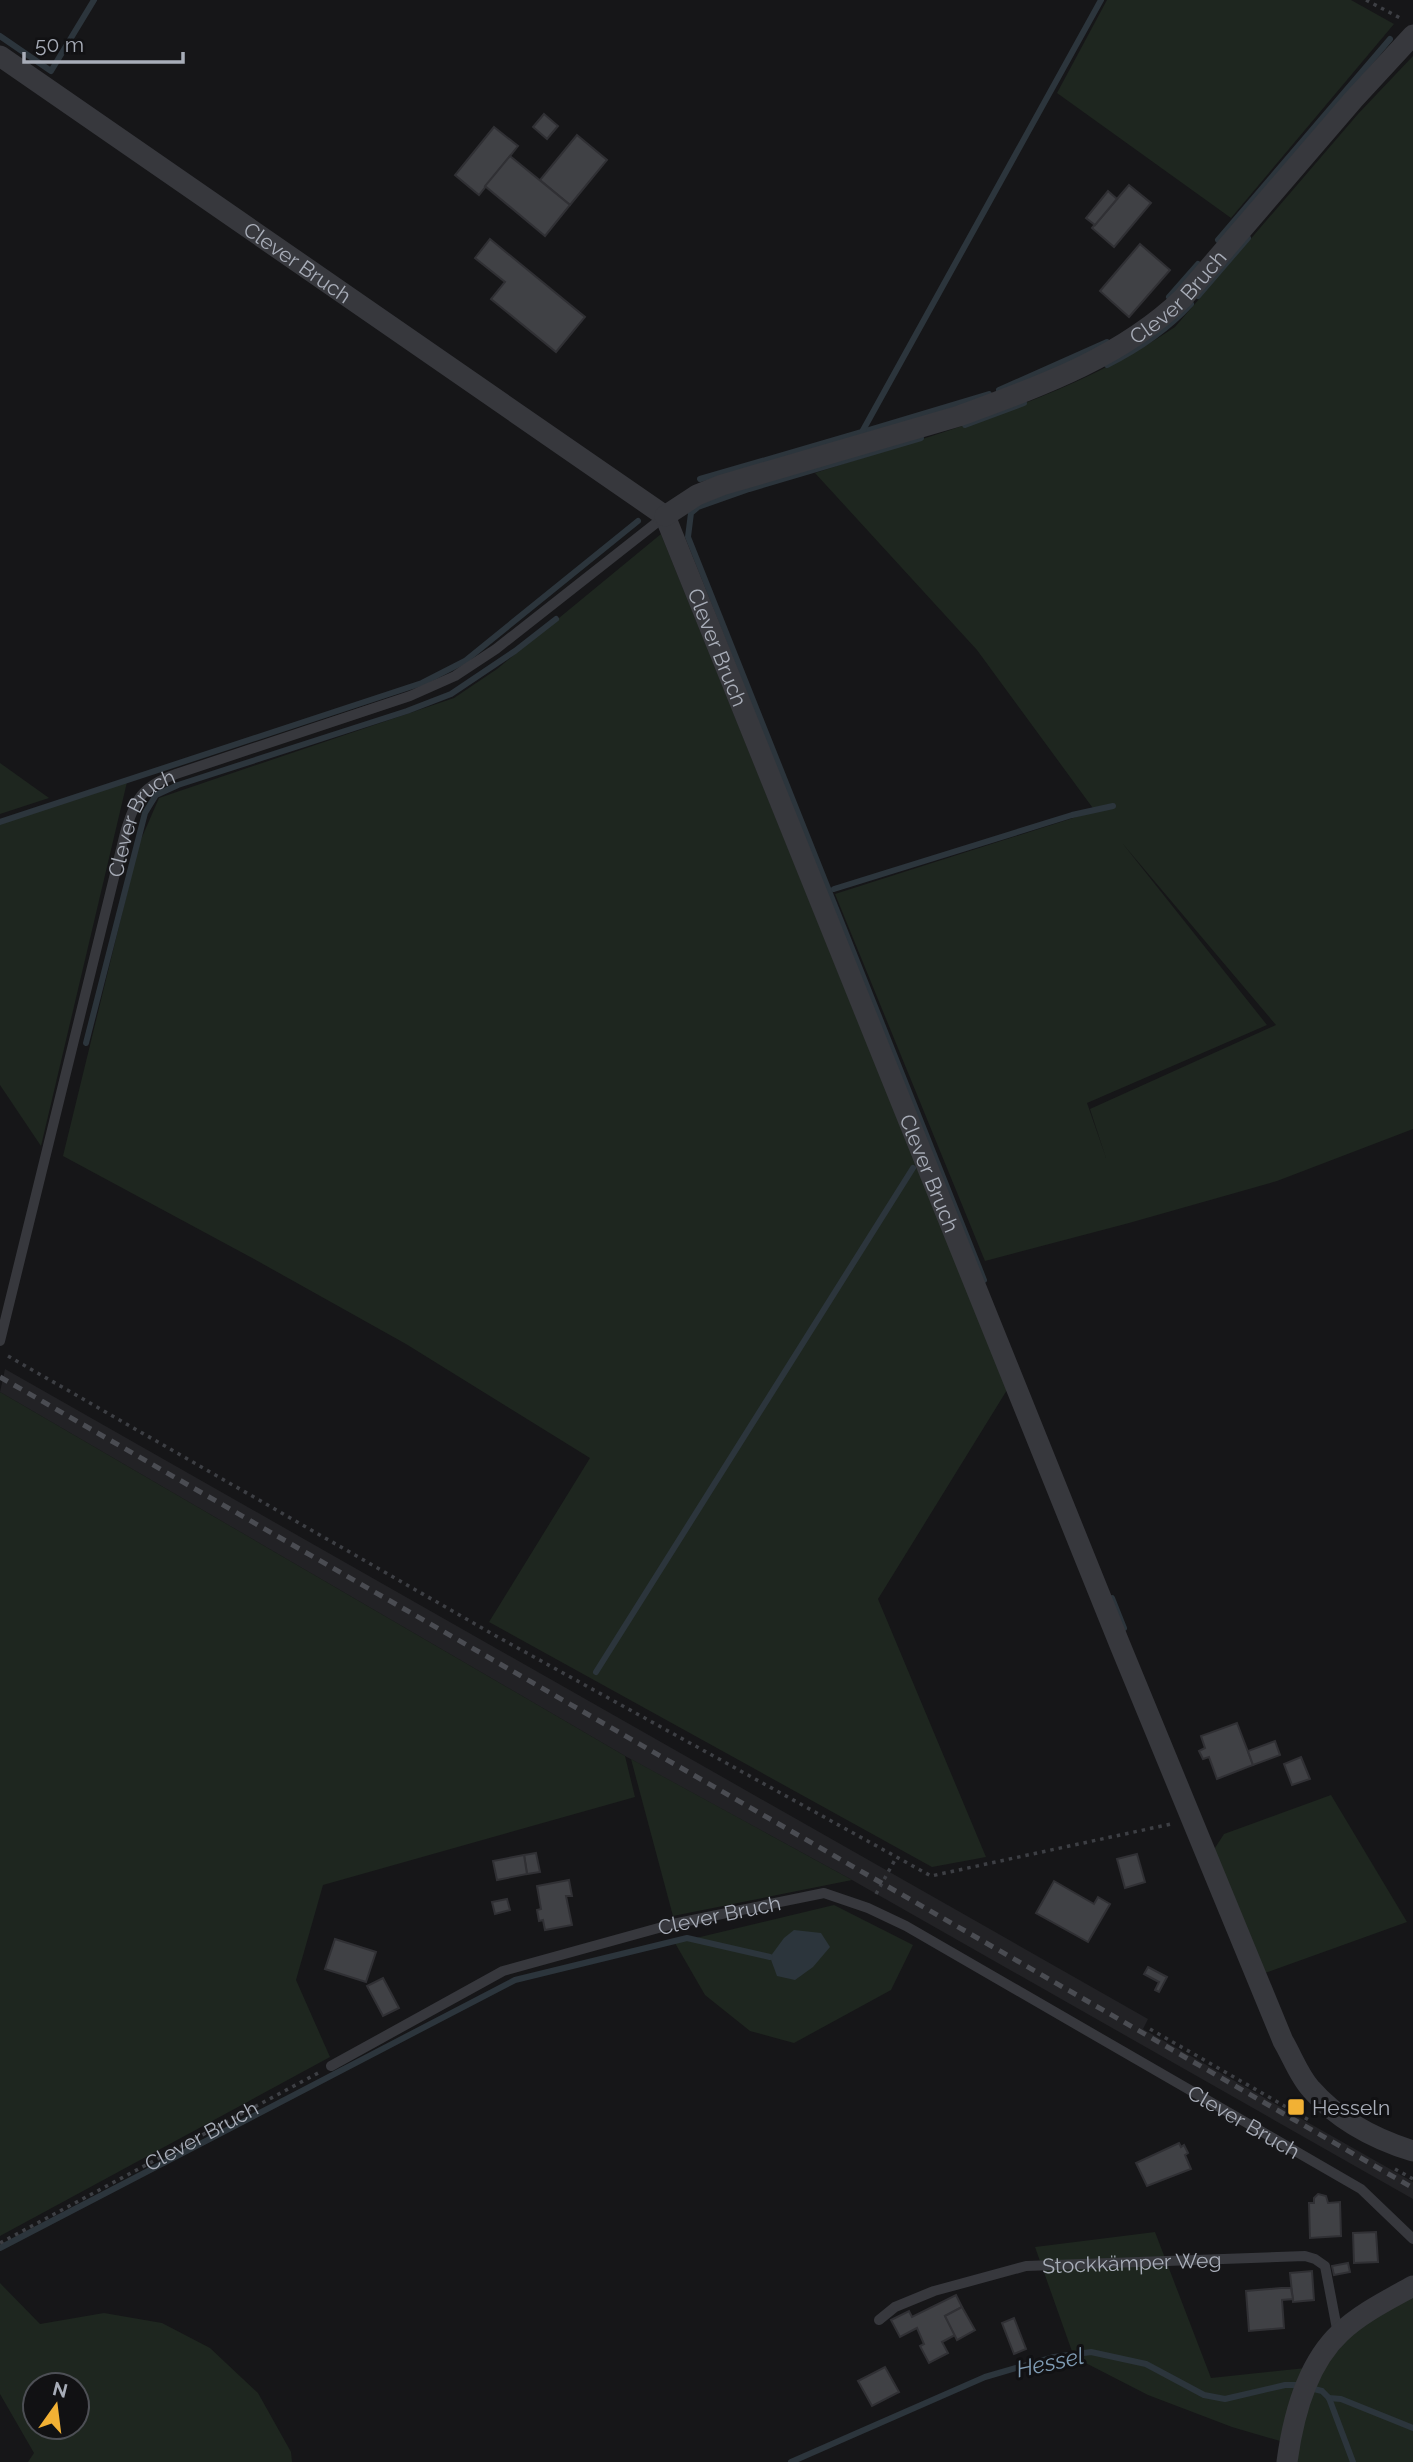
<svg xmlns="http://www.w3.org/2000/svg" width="1413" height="2462" font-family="Raleway,sans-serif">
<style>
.built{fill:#222225}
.green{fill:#1e261f;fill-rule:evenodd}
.water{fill:#2c353c}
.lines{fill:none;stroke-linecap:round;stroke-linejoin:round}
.stream{stroke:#2c353c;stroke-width:6}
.building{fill:#404145;stroke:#303034;stroke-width:2}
.path{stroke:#3d3f44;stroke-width:3.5;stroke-dasharray:3.5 5;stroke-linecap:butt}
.service{stroke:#37383d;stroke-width:10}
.minor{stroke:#37383d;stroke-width:21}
.rail{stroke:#4a4c52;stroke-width:5;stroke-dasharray:9 7;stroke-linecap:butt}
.poi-dot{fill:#f2b134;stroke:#111113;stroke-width:2.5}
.labels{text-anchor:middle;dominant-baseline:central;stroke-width:6;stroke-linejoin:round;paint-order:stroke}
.street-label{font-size:21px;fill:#a8adb8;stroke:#111113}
.poi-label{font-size:21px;fill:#a8adb8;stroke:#111113;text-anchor:start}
.water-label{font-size:23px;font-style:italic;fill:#7f9bb3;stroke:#111113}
</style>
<rect width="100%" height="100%" fill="#161618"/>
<polygon class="built" points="5,1369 1148,2019 1143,2029 1413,2182 1413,2199 852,1880 625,1756 0,1392"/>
<g class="green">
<polygon points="1107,0 1351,0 1394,24 1231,218 1057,93"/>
<path d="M1413,56V1129L1277,1181L1129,1223L985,1261L835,894L1095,811L977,650L815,473C939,433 1066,400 1175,327L1358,114ZM1123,844L1276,1025L1090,1109L1106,1158L1087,1103L1267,1025Z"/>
<polygon points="661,534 1007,1390 878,1599 986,1857 932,1867 489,1622 590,1458 406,1344 254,1259 63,1156 139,844 159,798 454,698 497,669"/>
<polygon points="0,763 49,798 0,814"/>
<polygon points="127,782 41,1146 0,1085 0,824"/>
<polygon points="0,1392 625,1756 635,1797 323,1885 296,1980 330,2057 0,2236"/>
<polygon points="631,1759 852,1880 673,1916"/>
<polygon points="1331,1795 1407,1922 1265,1973 1213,1851 1224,1834"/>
<polygon points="834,1905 913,1945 891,1990 794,2043 750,2031 705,1995 675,1943"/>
<polygon points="1155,2232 1211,2378 1325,2366 1357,2327 1413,2294 1413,2462 1297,2462 1297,2446 1232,2427 1148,2395 1074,2357 1035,2247"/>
<path d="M0,2283L40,2324L104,2313L162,2323L210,2348L258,2393L291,2452L292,2462H28L34,2453L0,2394ZM77,2385V2427H35V2385Z"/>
</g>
<polygon class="water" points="794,1930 821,1933 830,1947 813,1967 795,1980 777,1976 770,1957 784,1938"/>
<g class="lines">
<g class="stream">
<polyline points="0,36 51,71 94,0"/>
<polyline points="1218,240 1390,39"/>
<polyline points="1198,296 1248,238"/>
<polyline points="1169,297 1198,264"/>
<path d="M1107,365C1139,349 1167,330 1191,304"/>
<polyline points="999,390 1107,342"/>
<polyline points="965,425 1024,403"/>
<polyline points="862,432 989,394"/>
<polyline points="921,438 749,489 698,507 691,513 688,537 984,1280"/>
<polyline points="700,479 862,432 1101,0"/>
<polyline points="0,822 422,683 465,661 638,521"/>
<polyline points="834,889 1072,815 1113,806"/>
<polyline points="86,1043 145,813 156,795 178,785 407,711 451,694 515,651 556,619"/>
<polyline points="1112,1598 1124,1628"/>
<polyline points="596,1672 913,1168"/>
<polyline points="0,2248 515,1980 687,1938 770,1957"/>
<polyline points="1329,2398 1341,2399 1413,2428"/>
<polyline points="791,2462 985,2377 1054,2357 1091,2352 1146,2364 1204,2395 1225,2399 1285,2385 1298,2385 1322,2391 1329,2398 1353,2462"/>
</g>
</g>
<g class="building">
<polygon points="544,114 558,126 547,139 533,127"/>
<polygon points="494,127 518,146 479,195 455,175"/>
<polygon points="577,135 607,160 570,205 540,180"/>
<polygon points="510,156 570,205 545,236 485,186"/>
<polygon points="1129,185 1151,203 1114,247 1092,228"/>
<polygon points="1108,191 1117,199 1095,225 1086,218"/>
<polygon points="490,239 585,317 556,352 491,299 505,282 475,258"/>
<polygon points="1140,244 1170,270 1129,317 1100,291"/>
<polygon points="1237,1723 1253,1765 1217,1779 1209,1757 1203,1759 1199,1751 1205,1748 1201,1736"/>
<polygon points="1275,1741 1280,1755 1253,1765 1248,1751"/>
<polygon points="1301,1757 1310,1779 1292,1785 1284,1764"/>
<polygon points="536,1853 540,1872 527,1874 524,1855"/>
<polygon points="1137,1854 1145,1882 1125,1888 1117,1859"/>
<polygon points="524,1855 527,1874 497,1880 493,1861"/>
<polygon points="569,1880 572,1896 566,1896 572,1925 545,1930 543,1920 539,1921 537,1910 541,1909 537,1886"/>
<polygon points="1054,1881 1094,1904 1098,1897 1110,1904 1088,1942 1036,1913"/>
<polygon points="507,1899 510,1910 495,1914 492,1902"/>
<polygon points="335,1939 376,1952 366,1982 325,1969"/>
<polygon points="1148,1967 1167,1977 1159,1992 1155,1990 1159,1982 1144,1974"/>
<polygon points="383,1978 399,2008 383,2016 367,1986"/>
<polygon points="1179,2143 1181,2147 1184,2145 1188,2153 1185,2155 1191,2169 1147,2186 1136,2163"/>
<polygon points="1318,2194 1326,2196 1328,2203 1340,2202 1341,2236 1310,2238 1309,2203 1314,2203 1314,2198"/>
<polygon points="1376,2232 1378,2262 1354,2263 1353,2233"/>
<polygon points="1348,2263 1350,2272 1334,2275 1332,2266"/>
<polygon points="1312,2271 1314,2300 1293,2302 1290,2273"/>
<polygon points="1281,2288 1291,2288 1293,2299 1282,2300 1284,2328 1249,2331 1246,2291"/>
<polygon points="956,2295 962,2307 945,2316 955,2335 942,2342 948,2353 929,2363 920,2346 924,2344 917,2328 900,2337 891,2320 909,2311 912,2317"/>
<polygon points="962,2307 975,2330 957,2340 945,2316"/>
<polygon points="1014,2318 1026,2349 1014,2354 1002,2323"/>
<polygon points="885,2367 899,2392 872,2406 858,2381"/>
</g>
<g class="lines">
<g class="path">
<polyline points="1366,0 1402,19"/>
<polyline points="8,1356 496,1636 931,1876 1171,1824"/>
<polyline points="876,1894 896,1858"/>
<polyline points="1150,2029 1309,2120"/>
<polyline points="1395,2169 1413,2179"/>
<path id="s1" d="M0,2243L320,2072"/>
</g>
<g class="service">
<path id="s2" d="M0,1341L125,833C135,799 142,786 176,774L410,696L455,676L496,649L665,516"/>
<path id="s3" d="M331,2066L503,1971L673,1924L824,1893L868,1908L906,1926L1361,2189L1413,2239"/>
<path id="s4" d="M879,2320L895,2307L934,2291L1026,2266L1305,2256L1315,2259L1325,2266L1338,2334"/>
</g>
<g class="minor">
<path id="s5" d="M0,56L665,516L1120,1645L1283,2041C1292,2056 1299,2076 1311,2089C1338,2120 1374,2139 1413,2151"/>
<path id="s6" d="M665,516L697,495L722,485L959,416C1038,387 1121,358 1183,298L1354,99L1413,35"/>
<path d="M1287,2462C1293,2417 1306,2365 1340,2333C1361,2313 1388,2300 1413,2286"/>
</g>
<polyline class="rail" points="0,1377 1413,2188"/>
</g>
<rect class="poi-dot" x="1287" y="2098" width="18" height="18" rx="3.5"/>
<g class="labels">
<g class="street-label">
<text stroke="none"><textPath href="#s5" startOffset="362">Clever Bruch</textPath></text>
<text stroke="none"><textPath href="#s6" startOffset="564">Clever Bruch</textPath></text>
<text stroke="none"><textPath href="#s5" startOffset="950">Clever Bruch</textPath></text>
<text stroke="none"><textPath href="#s2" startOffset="541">Clever Bruch</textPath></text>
<text stroke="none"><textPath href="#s5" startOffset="1517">Clever Bruch</textPath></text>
<text stroke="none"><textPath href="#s3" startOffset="420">Clever Bruch</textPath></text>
<text stroke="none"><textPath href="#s3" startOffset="1006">Clever Bruch</textPath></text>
<text stroke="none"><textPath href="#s1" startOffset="228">Clever Bruch</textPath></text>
<text stroke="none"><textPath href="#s4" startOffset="264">Stockkämper Weg</textPath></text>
</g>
<g class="poi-label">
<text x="1312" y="2107">Hesseln</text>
</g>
<g class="water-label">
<text transform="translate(1050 2362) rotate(-12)">Hessel</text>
</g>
</g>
<g transform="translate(56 2406) rotate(14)"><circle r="33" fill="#111113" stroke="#4d4f55" stroke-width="2"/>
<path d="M0-5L12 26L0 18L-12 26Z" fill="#f2b134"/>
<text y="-10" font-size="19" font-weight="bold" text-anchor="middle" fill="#a8adb8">N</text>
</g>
<path d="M24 52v10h159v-10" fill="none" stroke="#a8adb8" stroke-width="3.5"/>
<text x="35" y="52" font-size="21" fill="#a8adb8" stroke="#111113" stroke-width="5" paint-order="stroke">50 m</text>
</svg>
